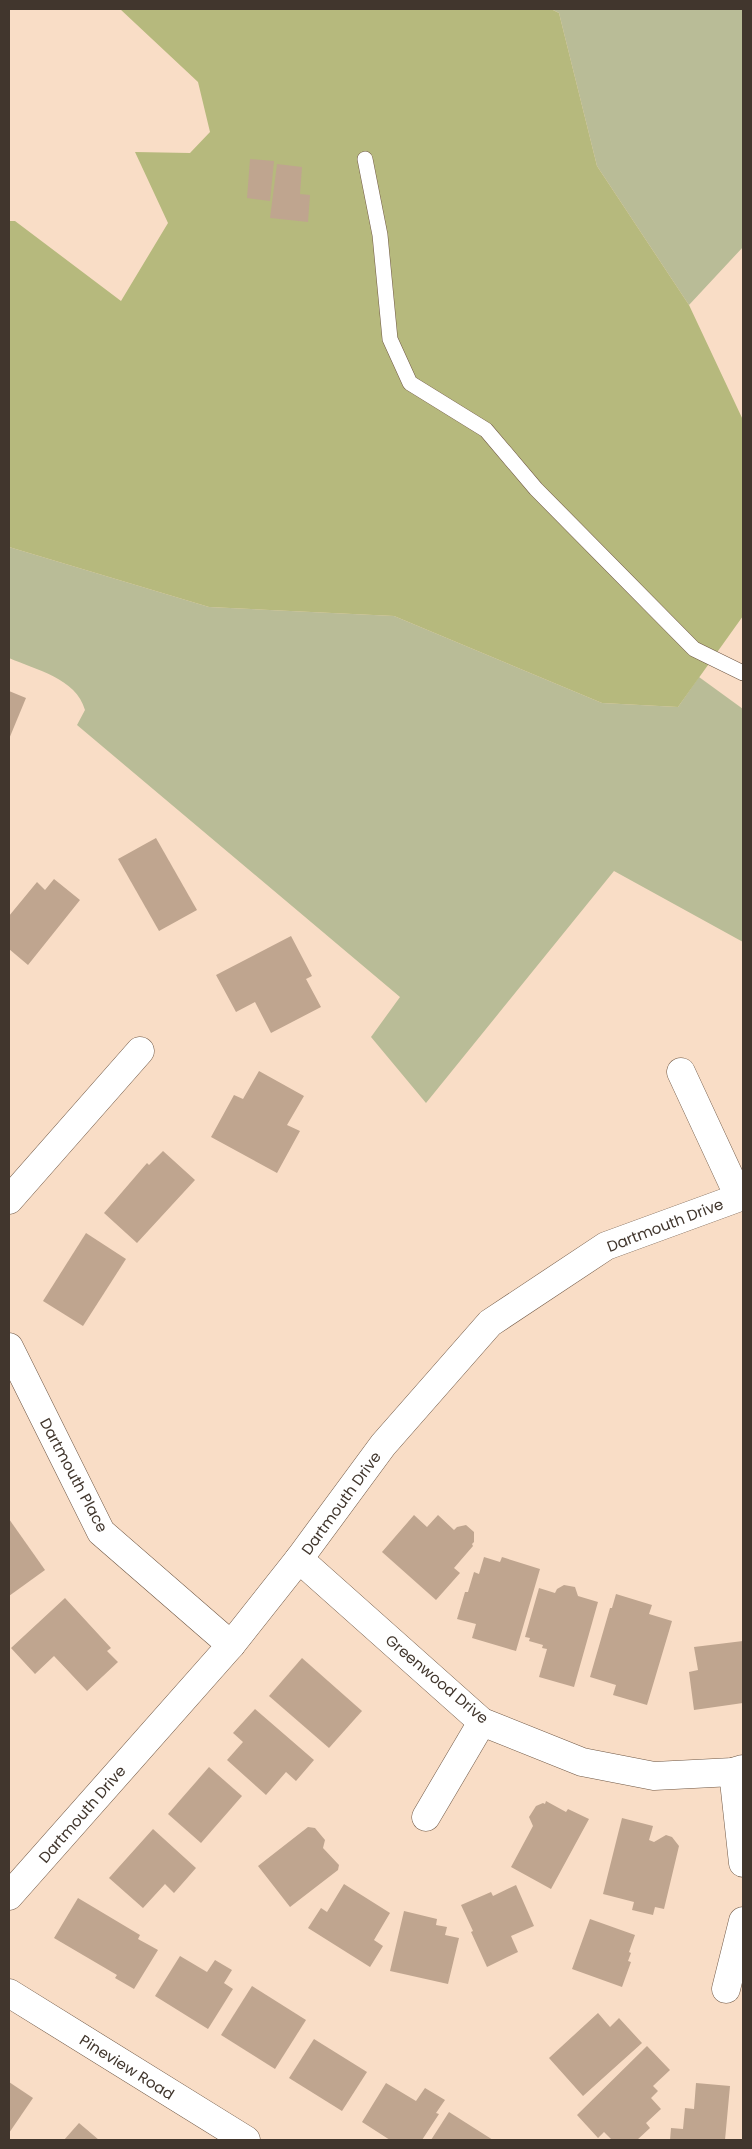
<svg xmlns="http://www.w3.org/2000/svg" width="752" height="2149" font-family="Poppins,sans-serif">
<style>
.green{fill:#b9bc97}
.forest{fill:#b6b97d}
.building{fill:#bfa58f}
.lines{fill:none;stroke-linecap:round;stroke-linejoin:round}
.service-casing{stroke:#6f5744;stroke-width:16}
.minor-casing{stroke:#6f5744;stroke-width:29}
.tertiary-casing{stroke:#6f5744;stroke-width:29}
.service{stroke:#fff;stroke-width:15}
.minor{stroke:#fff;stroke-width:28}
.tertiary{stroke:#fff;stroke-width:28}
.labels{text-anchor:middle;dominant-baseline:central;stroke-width:4;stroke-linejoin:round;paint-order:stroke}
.street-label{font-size:15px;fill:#41362d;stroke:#fff}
</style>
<rect width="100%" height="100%" fill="#f9ddc6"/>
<g class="green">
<polygon points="551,9 743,9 743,247 689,305 597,166 559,13"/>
<path d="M9,547L209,607L394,616L602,703L678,707L699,677L743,709V942L614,871L426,1103L371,1037L400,997L77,725L85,710C76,678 36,670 9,658Z"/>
</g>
<polygon class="forest" points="120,9 551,9 559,13 597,166 689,305 743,420 743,616 678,707 602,703 394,616 209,607 9,547 9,221 15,221 121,301 168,223 135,152 190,153 210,132 198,82"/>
<g class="building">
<polygon points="250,159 274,161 270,201 247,198"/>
<polygon points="277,164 302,167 300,194 310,195 308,222 270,218"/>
<polygon points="9,691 26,698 9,739"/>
<polygon points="156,838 197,910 159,931 118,859"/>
<polygon points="54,879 80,900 28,965 9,949 9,916 37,882 45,890"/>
<polygon points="291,936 312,976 306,979 321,1007 271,1033 255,1002 236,1012 216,975"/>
<polygon points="259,1071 304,1096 287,1125 300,1131 277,1173 211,1137 234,1095 243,1099"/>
<polygon points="163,1151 195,1180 137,1243 104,1213 147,1163 149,1165"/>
<polygon points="86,1233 126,1259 83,1326 43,1301"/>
<polygon points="414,1515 427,1527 438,1515 454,1530 457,1527 466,1525 474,1532 474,1542 472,1544 473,1546 454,1568 460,1573 436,1600 382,1552"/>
<polygon points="9,1519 45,1570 9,1596"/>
<polygon points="484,1557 500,1562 502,1557 540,1569 516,1651 472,1638 476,1624 457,1619 465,1592 468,1592 474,1572 479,1574"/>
<polygon points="564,1585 575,1587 578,1596 598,1602 574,1687 539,1677 547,1649 542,1648 543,1645 529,1641 530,1638 525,1637 539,1588 555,1593 557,1589"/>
<polygon points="616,1594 652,1605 649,1614 672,1621 647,1705 613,1695 616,1685 590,1677 610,1608 612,1608"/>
<polygon points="65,1598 111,1648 107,1651 118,1662 87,1691 54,1656 35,1674 11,1648"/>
<polygon points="743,1641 743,1703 694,1710 689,1672 698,1670 694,1647"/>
<polygon points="302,1658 362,1711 329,1748 269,1696"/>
<polygon points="255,1709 314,1760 296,1781 286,1772 266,1795 227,1760 243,1742 233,1733"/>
<polygon points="209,1767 242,1796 201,1843 168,1814"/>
<polygon points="546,1801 566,1812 568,1809 589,1819 551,1889 511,1867 533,1826 529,1817 536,1806 543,1803 545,1804"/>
<polygon points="622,1818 653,1826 649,1840 654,1842 666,1835 672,1837 679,1846 664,1909 655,1907 653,1915 632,1910 634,1902 603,1894"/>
<polygon points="308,1827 315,1828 325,1840 323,1848 339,1865 338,1870 290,1907 258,1866"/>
<polygon points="153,1829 196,1868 174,1893 165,1884 143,1908 109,1878"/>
<polygon points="344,1884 390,1913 374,1940 383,1946 370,1967 308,1928 321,1908 327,1912"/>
<polygon points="516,1885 534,1926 511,1936 518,1952 487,1967 471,1932 473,1931 461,1905 491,1892 493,1896"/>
<polygon points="78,1898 140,1935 138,1939 158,1950 134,1989 115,1978 117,1975 54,1938"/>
<polygon points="404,1911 437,1919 436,1925 447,1927 445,1935 459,1938 448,1984 390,1971"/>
<polygon points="590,1919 635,1935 629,1952 631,1953 628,1961 631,1962 622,1987 572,1969"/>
<polygon points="180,1956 207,1972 215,1960 232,1970 224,1983 233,1989 208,2029 155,1996"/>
<polygon points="252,1986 306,2020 275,2069 221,2035"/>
<polygon points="598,2013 610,2027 619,2018 642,2043 583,2096 549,2058"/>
<polygon points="314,2039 367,2072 342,2111 289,2078"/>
<polygon points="647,2046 670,2070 653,2086 658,2091 651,2098 661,2109 646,2123 650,2128 637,2140 612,2140 604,2132 598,2138 577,2115"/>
<polygon points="9,2082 33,2098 9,2133"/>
<polygon points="386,2083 416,2101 425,2088 445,2100 436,2113 439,2114 422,2140 390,2140 362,2122"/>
<polygon points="696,2083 730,2086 725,2140 670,2140 671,2128 683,2129 685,2108 694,2109"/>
<polygon points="449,2112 493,2140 431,2140"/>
<polygon points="79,2123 99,2140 64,2140"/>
</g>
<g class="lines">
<defs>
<polyline id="service" points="365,159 380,235 390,339 410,383 486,430 536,489 694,649 743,673"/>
<g id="minor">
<polyline points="681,1072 739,1197"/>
<polyline points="9,1200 140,1051"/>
<polyline points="9,1347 101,1532 231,1645"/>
<polyline points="299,1559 482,1722 582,1762 654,1776 733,1772 743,1769"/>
<polyline points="733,1772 743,1863"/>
<polyline points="426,1817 482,1722"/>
<polyline points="9,1896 231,1645 299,1559 383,1445 490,1323 606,1246 743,1196"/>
<polyline points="726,1989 743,1921"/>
</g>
<polyline id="tertiary" points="9,1993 246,2140"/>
</defs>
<use href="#service" class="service-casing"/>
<use href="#minor" class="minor-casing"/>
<use href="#tertiary" class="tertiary-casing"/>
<use href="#service" class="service"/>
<use href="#minor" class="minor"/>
<use href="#tertiary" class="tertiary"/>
</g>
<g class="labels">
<g class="street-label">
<text transform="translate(665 1225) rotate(-21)">Dartmouth Drive</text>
<text transform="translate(74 1475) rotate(62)">Dartmouth Place</text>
<text transform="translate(341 1503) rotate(-54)">Dartmouth Drive</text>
<text transform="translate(437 1679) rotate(40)">Greenwood Drive</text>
<text transform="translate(82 1814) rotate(-49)">Dartmouth Drive</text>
<text transform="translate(127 2067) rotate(32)">Pineview Road</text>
</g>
</g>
<rect width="752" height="2149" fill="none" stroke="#41362d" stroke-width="20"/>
</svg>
